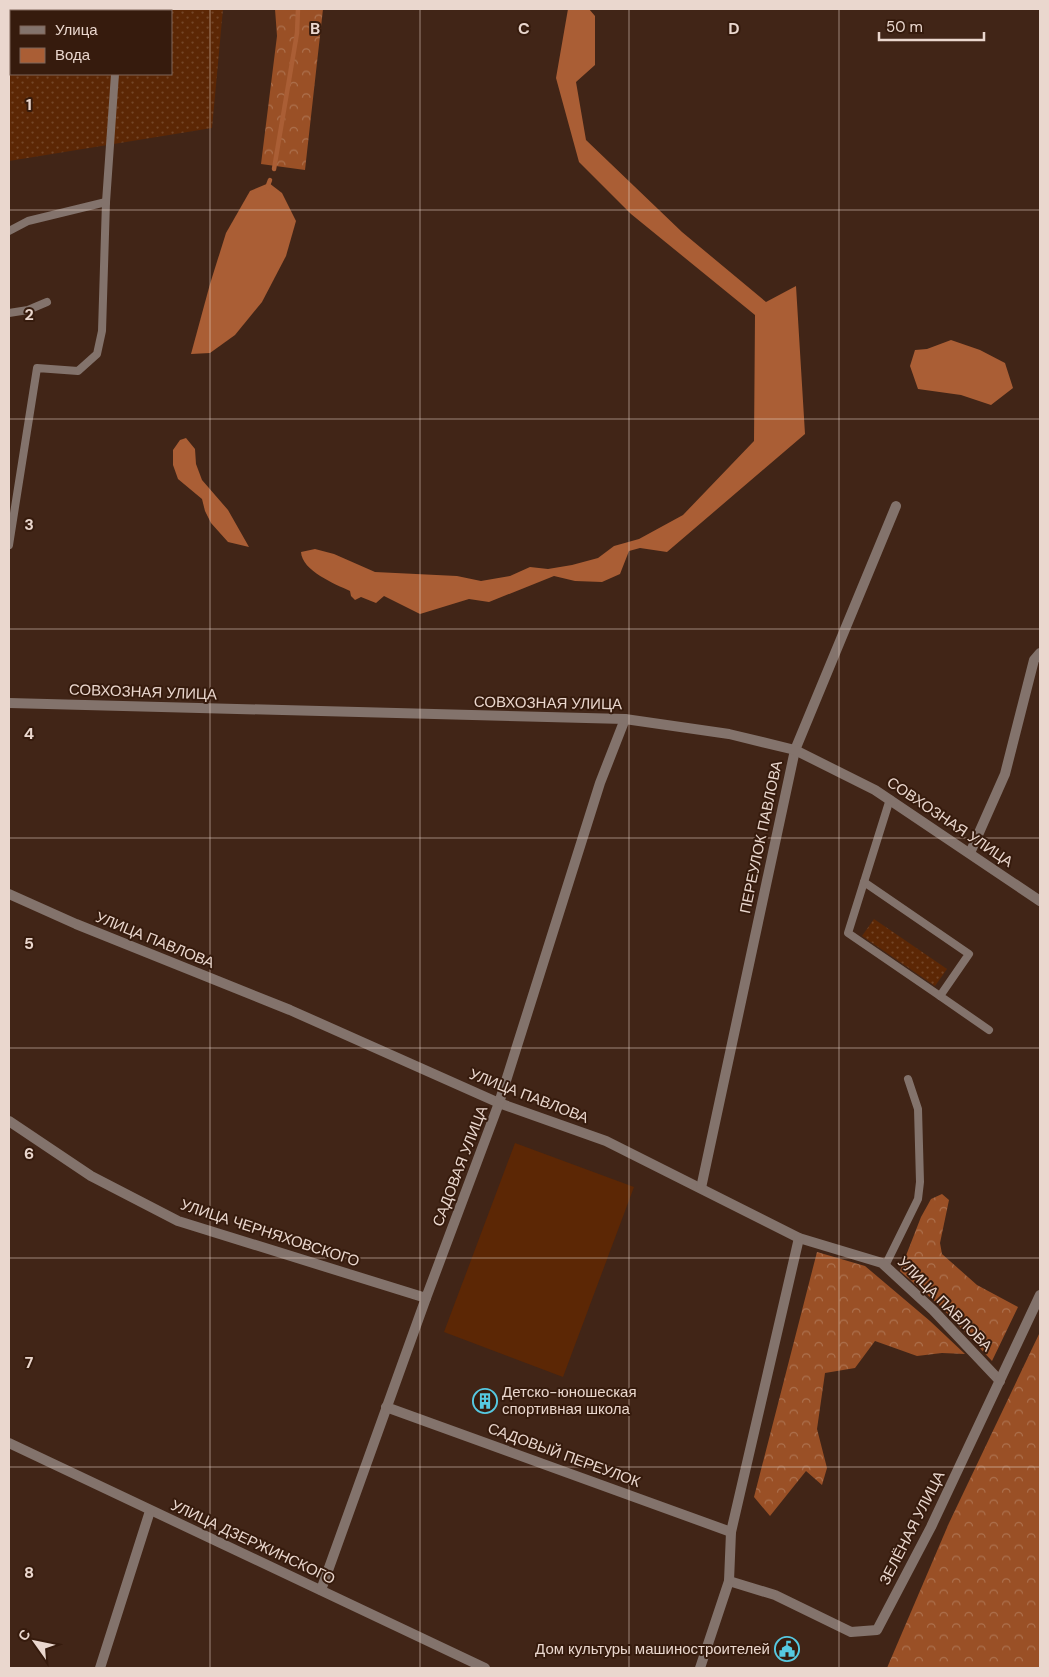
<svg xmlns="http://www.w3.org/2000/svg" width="1049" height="1677" font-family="'DM Sans',sans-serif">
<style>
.grass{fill:url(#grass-dots);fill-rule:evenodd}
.forest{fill:url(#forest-crowns)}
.pitch{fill:#5c2705}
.water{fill:#aa5e35}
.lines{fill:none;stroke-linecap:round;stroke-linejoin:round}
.stream{stroke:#aa5e35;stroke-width:4.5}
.service{stroke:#83736c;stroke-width:8}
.minor{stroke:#83736c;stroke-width:10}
.tertiary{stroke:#83736c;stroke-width:10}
.grid{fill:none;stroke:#ead7ce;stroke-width:1;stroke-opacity:0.55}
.labels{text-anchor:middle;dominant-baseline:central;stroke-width:4;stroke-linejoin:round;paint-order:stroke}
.street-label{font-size:15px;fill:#ead7ce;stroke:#361b0d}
.poi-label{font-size:15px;fill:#ead7ce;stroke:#361b0d;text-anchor:start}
.grid-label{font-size:16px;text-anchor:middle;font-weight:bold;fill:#ead7ce;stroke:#361b0d;stroke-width:4;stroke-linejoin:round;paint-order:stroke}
</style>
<defs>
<pattern id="grass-dots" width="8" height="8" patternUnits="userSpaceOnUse" patternTransform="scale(1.25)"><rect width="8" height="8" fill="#5c2705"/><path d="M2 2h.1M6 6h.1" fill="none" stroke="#744628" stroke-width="1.8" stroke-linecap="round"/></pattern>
<pattern id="forest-crowns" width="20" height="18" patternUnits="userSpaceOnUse" patternTransform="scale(1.25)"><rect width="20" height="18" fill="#9a5026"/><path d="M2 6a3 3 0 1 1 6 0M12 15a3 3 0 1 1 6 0" fill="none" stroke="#ad714e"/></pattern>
</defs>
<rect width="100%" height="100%" fill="#412517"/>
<g class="grass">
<path d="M9,9H223L212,128L9,161ZM11,11H171V74H11Z"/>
<polygon points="874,919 947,969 935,986 862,936"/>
</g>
<g class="forest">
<polygon points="275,9 323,9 305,170 261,164 277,36"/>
<polygon points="942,1194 949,1200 940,1243 942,1254 977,1285 1018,1307 992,1361 940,1306 900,1271 921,1217 931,1199"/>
<polygon points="817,1252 865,1266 930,1321 965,1354 942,1353 917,1356 875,1341 855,1368 825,1373 817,1429 827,1468 822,1485 806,1471 770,1516 754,1497"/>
<polygon points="1040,1332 1040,1668 887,1668 949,1523"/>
</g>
<polygon class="pitch" points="515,1143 634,1187 563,1377 444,1332"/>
<g class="water">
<path d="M568,9H589L595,16V65L576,82L586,140L682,232L766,302L796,286L805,434L667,552L640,548L629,551L620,574L602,582L575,581L554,576L489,602L469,599L420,614L384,596L376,603L361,597L355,600L351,596L350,591C335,584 302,571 301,552L315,549L334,554L375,572L457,576L481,581L510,576L530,567L548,569L572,565L598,558L614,546L639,539L683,515L754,441L755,315L631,214L579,162L556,78Z"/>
<polygon points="269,183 282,193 296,221 286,256 262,302 235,335 210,353 191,354 210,284 226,233 250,191"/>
<polygon points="951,340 980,350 1005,363 1013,388 991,405 961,395 918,389 910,366 915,350 927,349"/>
<polygon points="186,438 195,449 196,464 202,480 228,510 249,547 228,542 211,523 205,511 202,499 178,479 173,465 173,450 180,440"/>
</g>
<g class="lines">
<g class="stream">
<polyline points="274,169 297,33 298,9"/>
<polyline points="267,188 270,180"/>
</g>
<g class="service">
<polyline points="120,11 120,9"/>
<polyline points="9,231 28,221 106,202"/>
<polyline points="9,313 28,310 47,302"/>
<polyline points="9,545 37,368 78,371 97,354 102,331 106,202 115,74"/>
<polyline points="890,799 848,933 940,996"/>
<polyline points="864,882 969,954 940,996 989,1030"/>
<polyline points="885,1266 918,1199 920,1182 918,1109 908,1079"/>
</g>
<g class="minor">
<polyline points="970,853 1005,774 1034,660 1040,653"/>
<polyline points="9,894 76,924 290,1010 499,1103 606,1141 799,1238 882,1263 933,1310 1000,1381"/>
<polyline points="9,1121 91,1176 178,1221 426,1298"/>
<polyline points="701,1188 795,750 896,506"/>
<polyline points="386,1407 731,1532"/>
<polyline points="9,1443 485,1668"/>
<polyline points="729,1581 775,1595 851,1632 877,1630 931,1527 1040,1295"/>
<polyline points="321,1590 426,1298 499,1103 600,783 625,719"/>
<polyline points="100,1668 150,1511"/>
<polyline points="700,1668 729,1581 731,1532 799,1238"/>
</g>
<polyline class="tertiary" points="9,703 625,719 729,734 795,750 875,790 1040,901"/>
</g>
<path class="grid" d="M210,9V1668M420,9V1668M629,9V1668M839,9V1668M9,210H1040M9,419H1040M9,629H1040M9,838H1040M9,1048H1040M9,1258H1040M9,1467H1040"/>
<defs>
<symbol id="building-ring" viewBox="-11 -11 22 22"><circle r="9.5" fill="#361b0d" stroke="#56c9e1" stroke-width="1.5"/><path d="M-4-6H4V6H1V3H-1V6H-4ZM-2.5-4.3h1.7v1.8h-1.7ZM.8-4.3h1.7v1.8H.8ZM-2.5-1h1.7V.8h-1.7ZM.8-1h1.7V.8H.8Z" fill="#56c9e1"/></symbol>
<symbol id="civic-ring" viewBox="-11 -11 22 22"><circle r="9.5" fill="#361b0d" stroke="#56c9e1" stroke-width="1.5"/><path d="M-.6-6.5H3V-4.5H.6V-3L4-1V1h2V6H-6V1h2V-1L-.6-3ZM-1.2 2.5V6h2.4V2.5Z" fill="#56c9e1"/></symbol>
</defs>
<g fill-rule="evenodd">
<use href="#building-ring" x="471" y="1387" width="28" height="28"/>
<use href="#civic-ring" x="773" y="1635" width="28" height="28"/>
</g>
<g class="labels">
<g class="street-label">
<text transform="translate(143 692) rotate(2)">СОВХОЗНАЯ УЛИЦА</text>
<text transform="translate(548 703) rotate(1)">СОВХОЗНАЯ УЛИЦА</text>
<text transform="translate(950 822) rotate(34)">СОВХОЗНАЯ УЛИЦА</text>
<text transform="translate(761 837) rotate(-78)">ПЕРЕУЛОК ПАВЛОВА</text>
<text transform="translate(155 940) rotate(22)">УЛИЦА ПАВЛОВА</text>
<text transform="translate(529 1096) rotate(21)">УЛИЦА ПАВЛОВА</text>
<text transform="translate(460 1166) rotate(-69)">САДОВАЯ УЛИЦА</text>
<text transform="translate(270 1233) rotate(18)">УЛИЦА ЧЕРНЯХОВСКОГО</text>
<text transform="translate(945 1304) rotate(45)">УЛИЦА ПАВЛОВА</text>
<text transform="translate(564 1455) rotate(20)">САДОВЫЙ ПЕРЕУЛОК</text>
<text transform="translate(912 1528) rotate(-63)">ЗЕЛЁНАЯ УЛИЦА</text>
<text transform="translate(253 1542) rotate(25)">УЛИЦА ДЗЕРЖИНСКОГО</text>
</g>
<g class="poi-label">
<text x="502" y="1392">Детско-юношеская<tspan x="502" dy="17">спортивная школа</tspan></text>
<text x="770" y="1649" text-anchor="end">Дом культуры машиностроителей</text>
</g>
</g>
<g class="grid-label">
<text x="315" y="34">B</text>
<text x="524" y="34">C</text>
<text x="734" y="34">D</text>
<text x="29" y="110">1</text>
<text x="29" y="320">2</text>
<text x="29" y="530">3</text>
<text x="29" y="739">4</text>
<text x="29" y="949">5</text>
<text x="29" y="1159">6</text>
<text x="29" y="1368">7</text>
<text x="29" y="1578">8</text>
</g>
<rect width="1049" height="1677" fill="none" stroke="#ead7ce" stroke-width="20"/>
<rect x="10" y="10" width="162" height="65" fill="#361b0d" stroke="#7e665a"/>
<rect x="20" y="26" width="25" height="8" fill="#83736c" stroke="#7e665a"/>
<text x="55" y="35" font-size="15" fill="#ead7ce">Улица</text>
<rect x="20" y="48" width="25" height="15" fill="#aa5e35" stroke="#7e665a"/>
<text x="55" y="60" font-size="15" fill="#ead7ce">Вода</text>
<g transform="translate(35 1642) rotate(303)" stroke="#361b0d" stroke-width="4" paint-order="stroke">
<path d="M0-4L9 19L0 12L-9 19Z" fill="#ead7ce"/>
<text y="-8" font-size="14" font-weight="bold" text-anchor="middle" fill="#ead7ce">С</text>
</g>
<path d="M879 32v8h105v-8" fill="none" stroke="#ead7ce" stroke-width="2.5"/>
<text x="886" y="32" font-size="15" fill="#ead7ce" stroke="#361b0d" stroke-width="4" paint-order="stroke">50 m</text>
</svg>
